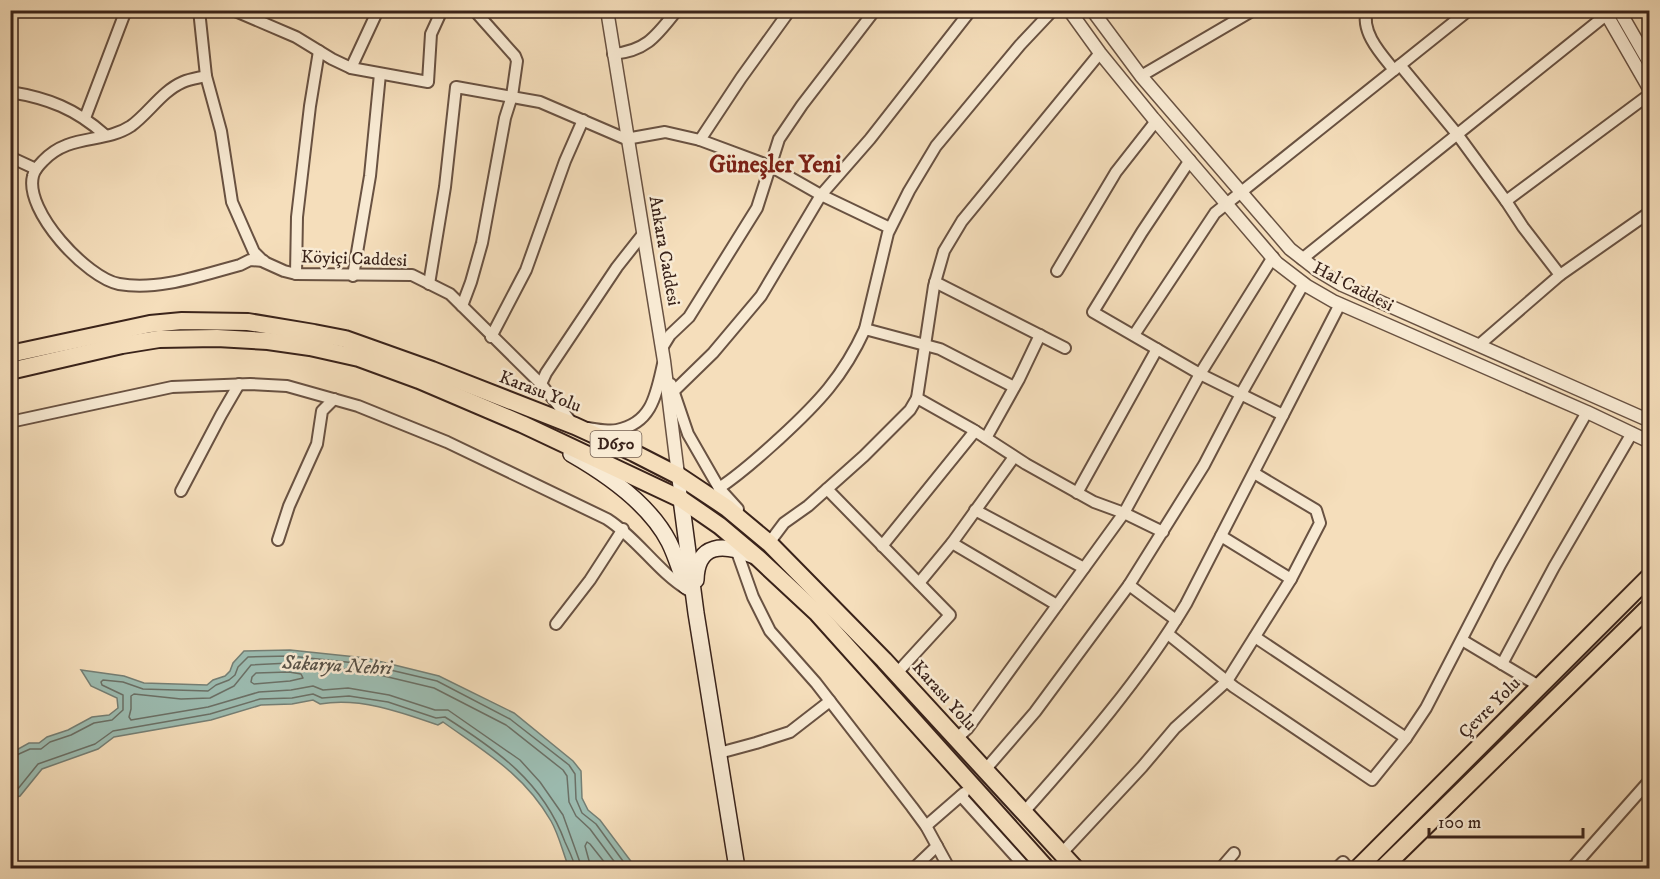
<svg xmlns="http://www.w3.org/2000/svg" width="1660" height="879" font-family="'IM FELL DW Pica',serif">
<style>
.water{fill:#9cbcb1;stroke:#757f75;stroke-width:1.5}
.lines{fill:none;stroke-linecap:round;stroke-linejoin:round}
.shore{stroke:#6b7066;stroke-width:1.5}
.minor-casing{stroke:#695242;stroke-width:14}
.tertiary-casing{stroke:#695242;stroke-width:15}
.secondary-casing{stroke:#3a231a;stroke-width:18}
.trunk-casing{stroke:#3a231a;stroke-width:20}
.minor{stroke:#f8ead3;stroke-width:10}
.tertiary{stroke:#f8ead3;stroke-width:12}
.secondary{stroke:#f8ead3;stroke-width:15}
.trunk{stroke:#f5debb;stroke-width:16}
.labels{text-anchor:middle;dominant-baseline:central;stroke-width:5;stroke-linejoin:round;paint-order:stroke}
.shield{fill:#f8ead3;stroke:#735f52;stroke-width:1.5}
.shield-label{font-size:16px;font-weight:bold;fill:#3a231a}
.street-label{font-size:18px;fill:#3a231a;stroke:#f8ead3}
.water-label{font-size:20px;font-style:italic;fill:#575147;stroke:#f8ead3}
.district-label{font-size:24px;font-weight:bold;fill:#7a1f14;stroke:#f8ead3}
</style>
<rect width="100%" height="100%" fill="#f5debb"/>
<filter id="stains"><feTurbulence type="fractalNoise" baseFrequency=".00333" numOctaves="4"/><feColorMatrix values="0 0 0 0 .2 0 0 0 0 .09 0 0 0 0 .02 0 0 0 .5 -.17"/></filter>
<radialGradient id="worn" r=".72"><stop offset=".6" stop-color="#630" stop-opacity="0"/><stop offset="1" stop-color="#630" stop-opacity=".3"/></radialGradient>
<path class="water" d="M290,650L366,658L439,676L514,713L573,761L581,771L582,798L588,810L600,820L636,868H569C563,853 559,835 551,821C524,774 485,752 443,722L438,725C401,712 360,697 320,704L313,700L292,704L261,705L211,720L114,737L98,749L42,769L20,796L11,799V753L29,743H39L47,737L68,730L92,717L109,715L118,708L117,698L91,686L81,670L124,676L144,683L207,685L213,680L225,676L230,671L233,663L244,651Z"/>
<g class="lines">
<g class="shore">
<polygon points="289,672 301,674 303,678 290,681 254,684 251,682 252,677 256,673"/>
<polyline points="10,758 30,749 41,749 50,742 71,735 94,723 112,720 123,710 123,695 102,685 101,682 103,680 123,682 143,689 208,691 216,685 229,680 235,675 238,667 248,657 290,656 365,664 437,681 510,719 569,765 575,774 576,799 582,813 596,824 628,868"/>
<path d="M10,793L17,790L38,764L95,744L113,731L210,714L260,699L292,698L313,694L322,698L349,696L388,702L436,718L445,717C497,750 543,782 565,842C569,851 574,860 575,868"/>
<polyline points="582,868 563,815 540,782 520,760 448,710 435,710 389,695 348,688 323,690 313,686 291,690 259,692 208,707 131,720 129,717 131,709 131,696 134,694 181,699 210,698 234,686 251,665 290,663 363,671 434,688 506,725 563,770 567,776 569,802 576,816 590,829 619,868"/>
<polyline points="591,868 585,846 587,842 590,844 609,868"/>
</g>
<defs>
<g id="minor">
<polyline points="199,10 206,76 221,131 232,202 254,252 264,262 284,271 296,274 412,275 450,294 541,384 573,424"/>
<polyline points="233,10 296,37 332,59 351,68 378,10"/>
<path d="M1367,10C1360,32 1382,55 1394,70"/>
<polyline points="1100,53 962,221 944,251 934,286 917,398 972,429 1026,464 1094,502 1124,513 1163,532"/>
<path d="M613,54C647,51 657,35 677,10"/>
<polyline points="1400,65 1457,134 1506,201 1650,94"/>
<polyline points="351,68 428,82 431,34 442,10"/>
<path d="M206,76C198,78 190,79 183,82C162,91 149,113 131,126C104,144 69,133 43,161C39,165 34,171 33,176C24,211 87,278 119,284C159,291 202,275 240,265L250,260L264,261"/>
<polyline points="1141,76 1252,11"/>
<path d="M10,92C48,98 76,109 105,135"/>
<polyline points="85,118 126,10"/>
<polyline points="700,140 741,78 790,10"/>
<polyline points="10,157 36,169"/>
<polyline points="1190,160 1142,232 1093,312 1200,374 1283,415"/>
<polyline points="1302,259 1606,15"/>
<polyline points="1057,271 1116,172 1156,121"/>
<polyline points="296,274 297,217 310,106 319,51"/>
<polyline points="1560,275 1650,212"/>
<polyline points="353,276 370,176 380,74"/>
<polyline points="935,282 1065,348"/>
<polyline points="429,284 445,187 456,87 540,102 626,139 665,132 700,140 770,166 821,195 890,228"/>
<polyline points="462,306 471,282 482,243 505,118 512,96 517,61 515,56 474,10"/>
<polyline points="865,329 888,233 909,191 936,146 1020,45 1053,10"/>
<polyline points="1134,335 1215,213 1469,10"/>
<polyline points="491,337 526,270 565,161 583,120"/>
<polyline points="1479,345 1560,275 1523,227 1506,201"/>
<polyline points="662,348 670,335 689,317 757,208 779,139 802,105 875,10"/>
<polyline points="541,384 546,373 617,267 643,234"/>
<polyline points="671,384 688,434 719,488 738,509"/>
<polyline points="674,391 713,353 761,296 821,195 870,139 971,10"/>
<path d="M10,422L172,387L250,384L287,386L358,406L447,442L607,519C638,539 657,571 688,590"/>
<path d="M588,428C597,429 608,432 617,430C652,423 656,395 663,364"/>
<polyline points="986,438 1019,379 1040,335"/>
<path d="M719,488C742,473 760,456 780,438C818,403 843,377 865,329L940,349L1014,387"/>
<polyline points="827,489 950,615 896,674"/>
<polyline points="181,491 221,415 239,384"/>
<polyline points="1077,493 1157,349"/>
<polyline points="975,510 1084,568"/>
<polyline points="1221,536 1291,579"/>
<polyline points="765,539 769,543 784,523 808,506 864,456 910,410 917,398"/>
<polyline points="278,540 289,506 317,444 322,411 334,399"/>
<polyline points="952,543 1057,605"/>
<polyline points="882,546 975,431"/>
<polyline points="736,549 753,597 770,631 816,683 912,807 926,826 949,868"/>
<polyline points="919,583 952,543 1014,457"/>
<polyline points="1129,585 1204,465 1241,394 1304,283"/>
<polyline points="556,624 590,580 623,529"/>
<polyline points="1168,634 1234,687 1372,780 1406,738 1426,708 1500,565 1587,412"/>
<polyline points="1255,637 1406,738"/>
<polyline points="1462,640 1539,686"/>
<polyline points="1502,664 1554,567 1632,433"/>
<polyline points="956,739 968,728 1124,513 1200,374 1273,257"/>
<polyline points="719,753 756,743 790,732 830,701"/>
<polyline points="985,770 1035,712 1129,585 1176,620"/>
<polyline points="961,796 1026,868"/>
<path d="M1023,813C1081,748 1141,679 1186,604L1340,304"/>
<polyline points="926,826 964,793"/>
<polyline points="1061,854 1142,767 1175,728 1227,681 1291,579 1320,523 1316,510 1254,473"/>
<polyline points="914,868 937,846"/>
<polyline points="1221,868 1234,853"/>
<polyline points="1337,868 1343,862 1348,868"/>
<polyline points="1572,868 1650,780"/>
</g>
<g id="tertiary">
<polyline points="607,10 664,361 681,499"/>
<polyline points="1069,10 1100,53 1153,118 1277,263 1307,286 1333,301 1587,412 1650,442"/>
<polyline points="1092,10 1141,76 1290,249 1317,270 1342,285 1650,421"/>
<polyline points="1604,10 1650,90"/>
<polyline points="1619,10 1650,64"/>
</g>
<g id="secondary">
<path d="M571,454C606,474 650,505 669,542C676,556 680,571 686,586"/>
<polyline points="681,499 696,613 737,868"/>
<path d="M696,580C697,542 724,544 752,555"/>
</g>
<g id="trunk">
<polyline points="10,354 150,324 182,321 248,322 314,333 345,339 432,370 575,426 634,453 679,476 727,508 769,543 884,660 1075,868"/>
<polyline points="10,371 122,345 159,339 217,338 268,341 310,347 359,358 419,380 522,424 681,499 720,526 758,558 817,613 1046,868"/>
<polyline points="1358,868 1650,576"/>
<polyline points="1383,868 1650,606"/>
</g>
</defs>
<use href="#minor" class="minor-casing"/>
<use href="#tertiary" class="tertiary-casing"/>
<use href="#secondary" class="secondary-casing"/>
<use href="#trunk" class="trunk-casing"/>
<use href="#minor" class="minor"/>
<use href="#tertiary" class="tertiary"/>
<use href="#secondary" class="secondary"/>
<use href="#trunk" class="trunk"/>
</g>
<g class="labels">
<rect class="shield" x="590.5" y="431" width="51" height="26" rx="4.5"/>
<g class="shield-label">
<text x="616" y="444">D650</text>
</g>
<g class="street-label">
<text transform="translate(664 251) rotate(80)">Ankara Caddesi</text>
<text transform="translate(354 259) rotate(2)">Köyiçi Caddesi</text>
<text transform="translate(1353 287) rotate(27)">Hal Caddesi</text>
<text transform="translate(540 392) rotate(21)">Karasu Yolu</text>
<text transform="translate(944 696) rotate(48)">Karasu Yolu</text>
<text transform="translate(1490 708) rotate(-45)">Çevre Yolu</text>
</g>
<g class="water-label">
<text transform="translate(337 666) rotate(3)">Sakarya Nehri</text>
</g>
<g class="district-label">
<text x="775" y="165">Güneşler Yeni</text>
</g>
</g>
<rect width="1660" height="879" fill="none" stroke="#f5debb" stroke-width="36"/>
<rect x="12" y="12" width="1636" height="855" fill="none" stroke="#3a231a" stroke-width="3"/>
<rect x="18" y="18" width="1624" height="843" fill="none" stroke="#3a231a" stroke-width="1.5"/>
<path d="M1429 828v9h154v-9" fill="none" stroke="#3a231a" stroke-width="3"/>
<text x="1438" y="828" font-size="18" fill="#3a231a" stroke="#f8ead3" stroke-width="4.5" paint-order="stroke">100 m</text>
<rect width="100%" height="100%" filter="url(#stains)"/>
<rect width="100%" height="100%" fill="url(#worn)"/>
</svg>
